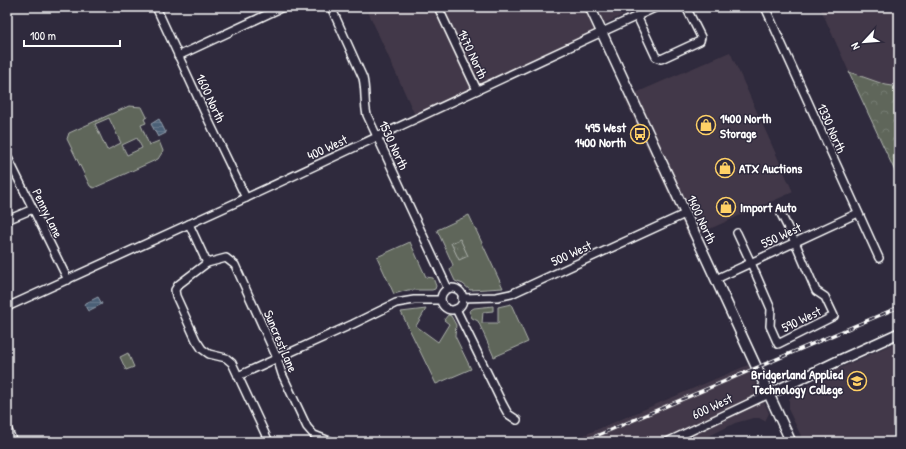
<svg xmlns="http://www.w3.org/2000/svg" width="906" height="449" font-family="'Patrick Hand',sans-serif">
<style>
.built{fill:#433948}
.grass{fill:#5e665a;stroke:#aeb2ac;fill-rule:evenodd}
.park{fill:url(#park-crowns);stroke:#aeb2ac}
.water{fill:url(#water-rules);stroke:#94a0ad}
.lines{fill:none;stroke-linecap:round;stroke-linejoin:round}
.minor-casing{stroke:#fff;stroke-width:10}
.major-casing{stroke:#fff;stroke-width:12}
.minor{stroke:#2f2a3d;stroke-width:7}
.major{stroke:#2f2a3d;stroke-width:9}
.rail-casing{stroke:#fff;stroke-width:3.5}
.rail{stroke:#2f2a3d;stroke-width:2;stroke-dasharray:6;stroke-linecap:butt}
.labels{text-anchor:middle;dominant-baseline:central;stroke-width:3;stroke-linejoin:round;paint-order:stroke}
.street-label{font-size:13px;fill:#fff;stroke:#2f2a3d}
.poi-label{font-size:13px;font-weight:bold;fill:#fff;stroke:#2f2a3d;text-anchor:start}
</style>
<defs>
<pattern id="park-crowns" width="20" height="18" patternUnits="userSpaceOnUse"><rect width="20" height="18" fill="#5e665a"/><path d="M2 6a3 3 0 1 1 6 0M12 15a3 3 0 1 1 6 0" fill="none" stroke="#767d73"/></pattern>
<pattern id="water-rules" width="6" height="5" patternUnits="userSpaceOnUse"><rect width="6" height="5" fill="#4c6077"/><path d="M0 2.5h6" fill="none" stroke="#67788b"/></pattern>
</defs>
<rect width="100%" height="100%" fill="#2f2a3d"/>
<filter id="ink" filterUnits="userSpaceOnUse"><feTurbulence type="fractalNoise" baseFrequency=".025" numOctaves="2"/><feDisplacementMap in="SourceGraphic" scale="8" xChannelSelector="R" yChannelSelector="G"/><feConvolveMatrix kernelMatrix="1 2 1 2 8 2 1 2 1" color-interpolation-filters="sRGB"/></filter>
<g filter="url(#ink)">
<g class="built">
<polygon points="366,7 642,7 605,23 609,32 498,85 419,124"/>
<polygon points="820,7 899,7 899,87 886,85 849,72"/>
<polygon points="730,52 793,192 689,238 624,98"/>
<polygon points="899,341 899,442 804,442 789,411 789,399 794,393 836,370"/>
<polygon points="748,365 769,413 765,421 759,418 753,418 735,423 697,442 568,442"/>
</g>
<g class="grass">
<path d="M129,106L142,107L147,117L144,119L146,123L141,125L149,145L159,141L163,151L158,159L94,188L90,186L67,139L69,133ZM109,118L121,143L107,150L95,124ZM137,138L142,148L127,155L122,145Z"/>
<polygon points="469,215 503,288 470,290 463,284 455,281 450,270 453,265 437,230"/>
<polygon points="410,242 426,277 433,278 436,286 435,289 432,290 408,290 394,294 377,257"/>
<polygon points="511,304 528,342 494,357 478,321 472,318 469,311 474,308 493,306 493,311 483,312 482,323 498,323 498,307"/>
<polygon points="426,309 416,326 438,342 449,324 444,320 448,315 451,316 456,325 455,336 471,369 436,384 401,312"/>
<polygon points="128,353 134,367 126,370 120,357"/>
</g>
<g class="park">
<polygon points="849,72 886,85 899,87 899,180"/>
<polygon points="460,239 468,256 459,260 451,243"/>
</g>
<g class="water">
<polygon points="159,119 166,133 158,137 151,124"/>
<polygon points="98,297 102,304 88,311 84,304"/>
</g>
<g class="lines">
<defs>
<g id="minor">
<polyline points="156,7 204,111 246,198"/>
<path d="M331,7L363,78C366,90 364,103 367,115L448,289"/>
<polyline points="438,7 477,90"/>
<polyline points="765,7 879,258"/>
<polyline points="637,16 656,57 661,59 700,41 701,37 686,7"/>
<polyline points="178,56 283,7"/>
<polyline points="7,156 68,280"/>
<polyline points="7,220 33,209"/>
<polyline points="189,224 207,263"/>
<polyline points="737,233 751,263 771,309 770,326 778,344 834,316 825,297 816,291 795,242 781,214"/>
<polyline points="716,279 858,213"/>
<circle cx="452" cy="299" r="11"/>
<polyline points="462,298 497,297 511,294 685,214"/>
<polyline points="7,307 246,198 589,38 657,7"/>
<polyline points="456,309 503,405 508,414 517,420"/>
<polyline points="238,376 353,324 396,303 414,300 441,300"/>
<polyline points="7,428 13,442"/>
<polyline points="269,442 232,363 226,358 209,354 202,349 196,340 176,296 175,290 178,285 207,263 226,258 235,265 277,358 282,374 307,427 314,435 332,442"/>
<polyline points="667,442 769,394"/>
</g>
<g id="major">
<polyline points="590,7 791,442"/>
<polyline points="769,394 842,359 899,333"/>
</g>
</defs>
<use href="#minor" class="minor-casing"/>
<use href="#major" class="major-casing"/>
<use href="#minor" class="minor"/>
<use href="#major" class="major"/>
<defs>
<polyline id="rail" points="582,442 899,307"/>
</defs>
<use href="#rail" class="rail-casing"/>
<use href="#rail" class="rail"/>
</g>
</g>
<defs>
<symbol id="shop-ring" viewBox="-11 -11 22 22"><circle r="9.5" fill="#2f2a3d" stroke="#ffd166" stroke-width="1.5"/><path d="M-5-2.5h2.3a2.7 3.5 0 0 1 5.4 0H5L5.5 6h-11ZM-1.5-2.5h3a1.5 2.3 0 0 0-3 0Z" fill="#ffd166"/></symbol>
<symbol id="bus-ring" viewBox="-11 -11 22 22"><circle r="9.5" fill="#2f2a3d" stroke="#ffd166" stroke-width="1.5"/><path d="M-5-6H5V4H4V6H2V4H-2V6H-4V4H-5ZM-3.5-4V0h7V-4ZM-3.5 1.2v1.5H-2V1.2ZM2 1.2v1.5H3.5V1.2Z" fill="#ffd166"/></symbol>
<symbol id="university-ring" viewBox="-11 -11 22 22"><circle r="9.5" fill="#2f2a3d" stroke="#ffd166" stroke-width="1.5"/><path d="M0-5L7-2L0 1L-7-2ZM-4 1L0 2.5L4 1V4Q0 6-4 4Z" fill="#ffd166"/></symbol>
</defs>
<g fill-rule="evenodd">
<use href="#shop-ring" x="695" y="114" width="22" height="22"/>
<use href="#bus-ring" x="629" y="123" width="22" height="22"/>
<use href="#shop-ring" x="714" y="157" width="22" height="22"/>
<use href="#shop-ring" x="715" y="196" width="22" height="22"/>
<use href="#university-ring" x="846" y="370" width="22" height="22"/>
</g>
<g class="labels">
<g class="street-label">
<text transform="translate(473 54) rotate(65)">1470 North</text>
<text transform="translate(211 98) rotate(65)">1600 North</text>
<text transform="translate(832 128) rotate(66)">1330 North</text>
<text transform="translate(394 145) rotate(65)">1530 North</text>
<text transform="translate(327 147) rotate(-25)">400 West</text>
<text transform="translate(48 213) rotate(64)">Penny Lane</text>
<text transform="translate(702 219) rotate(65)">1400 North</text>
<text transform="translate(781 235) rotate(-25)">550 West</text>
<text transform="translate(571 253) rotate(-25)">500 West</text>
<text transform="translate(801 319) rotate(-26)">590 West</text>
<text transform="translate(281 341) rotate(67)">Suncrest Lane</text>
<text transform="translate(712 406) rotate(-25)">600 West</text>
</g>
<g class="poi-label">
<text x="720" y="118">1400 North<tspan x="720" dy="15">Storage</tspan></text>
<text x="626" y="127" text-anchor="end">495 West<tspan x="626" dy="15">1400 North</tspan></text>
<text x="739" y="168">ATX Auctions</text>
<text x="740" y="207">Import Auto</text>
<text x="843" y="374" text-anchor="end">Bridgerland Applied<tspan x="843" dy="15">Technology College</tspan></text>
</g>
</g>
<rect width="906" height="449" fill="none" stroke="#2f2a3d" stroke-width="24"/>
<rect x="12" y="12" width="882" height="425" fill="none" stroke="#fff" stroke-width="1.5" filter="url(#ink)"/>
<g transform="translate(864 42) rotate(244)" stroke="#2f2a3d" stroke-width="3" paint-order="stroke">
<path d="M0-3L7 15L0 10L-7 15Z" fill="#ffffff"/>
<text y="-6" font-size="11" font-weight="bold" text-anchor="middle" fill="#ffffff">N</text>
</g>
<path d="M24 40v6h96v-6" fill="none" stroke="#ffffff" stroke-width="2"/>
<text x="30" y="40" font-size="12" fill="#ffffff" stroke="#2f2a3d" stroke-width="3" paint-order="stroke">100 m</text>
</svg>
